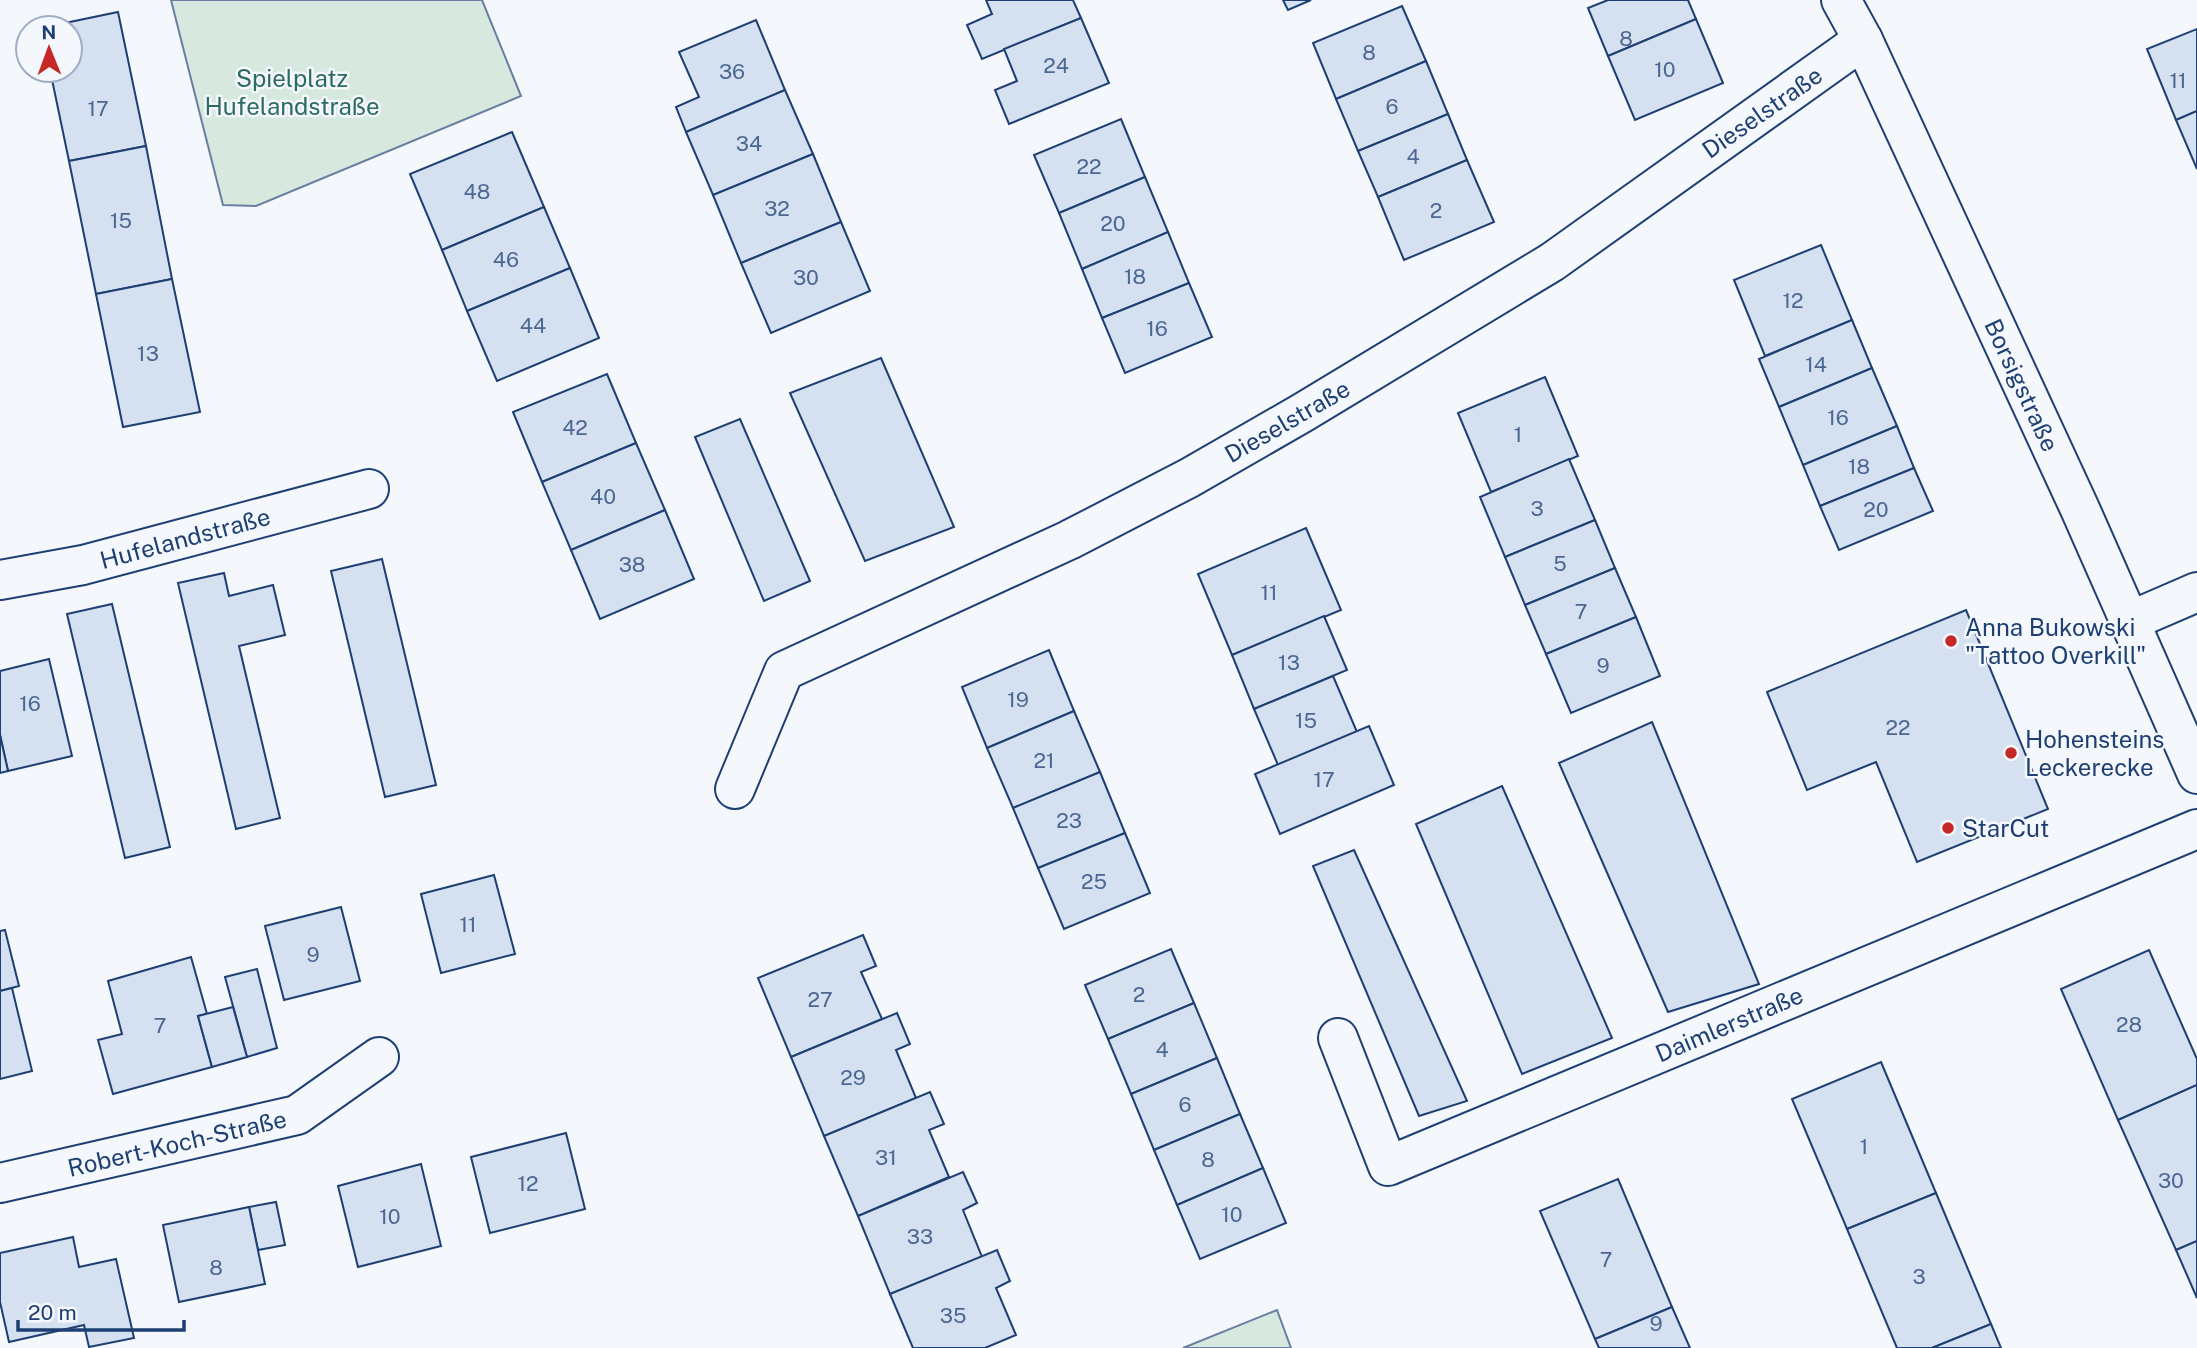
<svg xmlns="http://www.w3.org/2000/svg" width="2197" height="1348" font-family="'Public Sans',sans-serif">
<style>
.park{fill:#d7e8df;stroke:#687fa3;stroke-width:2}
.building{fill:#d5e0f0;stroke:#1d3f73;stroke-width:2}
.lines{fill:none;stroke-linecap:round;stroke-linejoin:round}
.street-casing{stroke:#1d3f73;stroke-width:42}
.street{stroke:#f4f7fb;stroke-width:38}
.poi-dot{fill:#c62828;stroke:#f4f7fb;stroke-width:2.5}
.labels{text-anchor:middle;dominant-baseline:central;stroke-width:5;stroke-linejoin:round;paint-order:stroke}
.number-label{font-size:21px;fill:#4b6792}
.park-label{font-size:24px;fill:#2c6c60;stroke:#f4f7fb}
.street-label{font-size:24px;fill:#1d3f73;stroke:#f4f7fb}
.poi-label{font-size:24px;fill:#1d3f73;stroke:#f4f7fb;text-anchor:start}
</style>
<rect width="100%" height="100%" fill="#f4f7fb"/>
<g class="park">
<polygon points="171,0 482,0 521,96 256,206 223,205"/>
<polygon points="1277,1310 1291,1348 1183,1348"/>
</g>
<g class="building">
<polygon points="986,0 1073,0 1081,18 982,59 967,25 992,14"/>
<polygon points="1283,0 1311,0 1288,10"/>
<polygon points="1608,0 1688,0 1696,19 1608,56 1588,8"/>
<polygon points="1402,6 1426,61 1336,99 1313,43"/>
<polygon points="118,12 146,146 69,161 50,70 70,70 70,28 41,28"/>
<polygon points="1081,18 1109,83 1009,124 995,90 1017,81 1004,49"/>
<polygon points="1696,19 1723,83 1635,120 1608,56"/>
<polygon points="756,20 785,90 686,132 676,107 699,97 679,52"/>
<polygon points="2197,29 2197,111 2176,120 2147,49"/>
<polygon points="1426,61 1448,114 1358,151 1336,99"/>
<polygon points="785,90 813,154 713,195 686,132"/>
<polygon points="2197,111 2197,169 2176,120"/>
<polygon points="1448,114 1467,160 1378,197 1358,151"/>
<polygon points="1121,119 1145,177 1059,213 1034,155"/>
<polygon points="512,132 544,207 442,250 410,174"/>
<polygon points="146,146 172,279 96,294 69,161"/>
<polygon points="813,154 841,222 741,263 713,195"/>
<polygon points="1467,160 1494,222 1404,260 1378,197"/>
<polygon points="1145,177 1168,232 1082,269 1059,213"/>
<polygon points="544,207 570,268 467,311 442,250"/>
<polygon points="841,222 870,291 771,333 741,263"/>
<polygon points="1168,232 1189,283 1102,318 1082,269"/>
<polygon points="1821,245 1852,320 1765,356 1734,280"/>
<polygon points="570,268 599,338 497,381 467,311"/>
<polygon points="172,279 200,412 123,427 96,294"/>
<polygon points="1189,283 1212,337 1125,373 1102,318"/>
<polygon points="1852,320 1872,368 1779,407 1759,359"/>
<polygon points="881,358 954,527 865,561 790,393"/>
<polygon points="1872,368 1897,426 1803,465 1779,407"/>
<polygon points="607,374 636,443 542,482 513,412"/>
<polygon points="1545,377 1578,456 1491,492 1458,413"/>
<polygon points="740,419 810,581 764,601 695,437"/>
<polygon points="1897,426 1914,468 1820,506 1803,465"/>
<polygon points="636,443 665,510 571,550 542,482"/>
<polygon points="1569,459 1595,520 1505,557 1480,497"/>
<polygon points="1914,468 1933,511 1839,550 1820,506"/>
<polygon points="665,510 694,579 600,619 571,550"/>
<polygon points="1595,520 1615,568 1525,605 1505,557"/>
<polygon points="1306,528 1341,610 1232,655 1198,574"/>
<polygon points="382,559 436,785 385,797 331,571"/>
<polygon points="1615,568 1636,617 1546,654 1525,605"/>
<polygon points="224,573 229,596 273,585 285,635 239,646 280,818 236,829 178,583"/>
<polygon points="112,604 170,847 125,858 67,614"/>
<polygon points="1966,610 2048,809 1917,862 1876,762 1807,790 1767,692"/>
<polygon points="1324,616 1347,670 1254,709 1232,655"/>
<polygon points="1636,617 1660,676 1571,713 1546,654"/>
<polygon points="1049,650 1074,711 987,748 962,687"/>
<polygon points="49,659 72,756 8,771 0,735 0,671"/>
<polygon points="1333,676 1357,732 1278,765 1254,709"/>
<polygon points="1074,711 1100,772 1013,808 987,748"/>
<polygon points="1652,722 1759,984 1668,1012 1559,763"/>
<polygon points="1369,726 1394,785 1280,834 1255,774"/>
<polygon points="0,735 8,771 0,773"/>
<polygon points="1100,772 1125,833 1038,868 1013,808"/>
<polygon points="1502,786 1612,1038 1522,1074 1416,824"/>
<polygon points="1125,833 1150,893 1064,929 1038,868"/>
<polygon points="1354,850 1467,1101 1419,1116 1313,866"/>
<polygon points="494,875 515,954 441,973 421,894"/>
<polygon points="341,907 360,981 284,1000 265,926"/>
<polygon points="5,930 19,986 0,991 0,931"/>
<polygon points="863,935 876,966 861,972 882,1019 791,1057 758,978"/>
<polygon points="1171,949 1194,1003 1108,1039 1085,985"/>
<polygon points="2149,950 2197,1059 2197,1085 2118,1120 2061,989"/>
<polygon points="191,957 207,1014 198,1016 212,1067 113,1094 98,1040 122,1034 108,981"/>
<polygon points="257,969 277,1048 247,1057 225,977"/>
<polygon points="12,988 32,1071 0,1079 0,991"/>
<polygon points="1194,1003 1217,1058 1131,1094 1108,1039"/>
<polygon points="233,1007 247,1057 212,1067 198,1016"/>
<polygon points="897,1013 910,1044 896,1050 916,1098 824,1136 791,1057"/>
<polygon points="1217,1058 1240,1114 1154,1150 1131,1094"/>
<polygon points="1881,1062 1936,1193 1847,1229 1792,1099"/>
<polygon points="2197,1085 2197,1241 2176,1250 2118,1120"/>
<polygon points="930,1092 944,1124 929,1130 949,1177 858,1216 824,1136"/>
<polygon points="1240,1114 1263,1168 1177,1205 1154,1150"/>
<polygon points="566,1133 585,1209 490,1233 471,1157"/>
<polygon points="421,1164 441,1246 358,1267 338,1186"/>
<polygon points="1263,1168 1286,1223 1200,1259 1177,1205"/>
<polygon points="963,1172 977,1203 963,1210 982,1257 890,1294 858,1216"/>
<polygon points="1618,1179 1672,1307 1595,1339 1540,1211"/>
<polygon points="1936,1193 1991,1324 1932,1348 1897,1348 1847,1229"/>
<polygon points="276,1202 285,1245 258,1250 249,1207"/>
<polygon points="249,1207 265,1284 179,1302 163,1225"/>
<polygon points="73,1237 79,1267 116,1259 134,1338 89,1347 84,1325 9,1342 0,1302 0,1253"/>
<polygon points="2197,1241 2197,1298 2176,1250"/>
<polygon points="997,1250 1010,1281 996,1288 1016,1335 985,1348 913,1348 890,1294"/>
<polygon points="1672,1307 1690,1348 1599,1348 1595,1339"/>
<polygon points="1991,1324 2001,1348 1932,1348"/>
</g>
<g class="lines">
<defs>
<g id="street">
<polyline points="1841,0 1863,40 2080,509 2197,774"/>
<polyline points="0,580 83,565 369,489"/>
<polyline points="2130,621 2197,592"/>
<polyline points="735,789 784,671 1069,540 1189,478 1302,413 1552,262 1863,40"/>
<polyline points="1338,1038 1388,1166 2197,829"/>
<polyline points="0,1183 297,1115 379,1057"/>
</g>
</defs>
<use href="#street" class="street-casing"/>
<use href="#street" class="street"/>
</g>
<g class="poi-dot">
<circle cx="1951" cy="641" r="7"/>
<circle cx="2011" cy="753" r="7"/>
<circle cx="1948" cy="828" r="7"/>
</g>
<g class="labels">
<g class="number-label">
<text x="1626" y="38">8</text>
<text x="1369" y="52">8</text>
<text x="1056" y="65">24</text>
<text x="1665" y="69">10</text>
<text x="732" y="71">36</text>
<text x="2178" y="80">11</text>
<text x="1392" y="106">6</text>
<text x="98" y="108">17</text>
<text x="749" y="143">34</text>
<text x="1413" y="156">4</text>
<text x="1089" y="166">22</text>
<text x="477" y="191">48</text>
<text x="777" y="208">32</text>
<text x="1436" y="210">2</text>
<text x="121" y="220">15</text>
<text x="1113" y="223">20</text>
<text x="506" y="259">46</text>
<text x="1135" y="276">18</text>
<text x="806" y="277">30</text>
<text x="1793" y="300">12</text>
<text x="533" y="325">44</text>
<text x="1157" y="328">16</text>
<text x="148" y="353">13</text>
<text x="1816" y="364">14</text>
<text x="1838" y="417">16</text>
<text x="575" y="427">42</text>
<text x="1518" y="434">1</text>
<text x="1859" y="466">18</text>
<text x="603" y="496">40</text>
<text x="1537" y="508">3</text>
<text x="1876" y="509">20</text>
<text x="1560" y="563">5</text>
<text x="632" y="564">38</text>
<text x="1269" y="592">11</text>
<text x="1581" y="611">7</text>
<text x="1289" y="662">13</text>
<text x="1603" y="665">9</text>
<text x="1018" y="699">19</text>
<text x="30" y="703">16</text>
<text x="1306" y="720">15</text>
<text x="1898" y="727">22</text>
<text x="1044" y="760">21</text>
<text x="1324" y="779">17</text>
<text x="1069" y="820">23</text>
<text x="1094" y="881">25</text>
<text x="468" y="924">11</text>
<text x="313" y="954">9</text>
<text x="1139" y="994">2</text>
<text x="820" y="999">27</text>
<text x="2129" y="1024">28</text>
<text x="160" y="1025">7</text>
<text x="1162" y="1049">4</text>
<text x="853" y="1077">29</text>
<text x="1185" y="1104">6</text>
<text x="1864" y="1146">1</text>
<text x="886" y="1157">31</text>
<text x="1208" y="1159">8</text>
<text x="2171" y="1180">30</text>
<text x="528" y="1183">12</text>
<text x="1232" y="1214">10</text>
<text x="390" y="1216">10</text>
<text x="920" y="1236">33</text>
<text x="1606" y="1259">7</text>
<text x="216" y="1267">8</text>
<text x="1919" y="1276">3</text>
<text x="953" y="1315">35</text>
<text x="1656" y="1323">9</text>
</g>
<g class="park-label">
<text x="292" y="78">Spielplatz<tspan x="292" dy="28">Hufelandstraße</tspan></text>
</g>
<g class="street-label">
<text transform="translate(1762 112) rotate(-35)">Dieselstraße</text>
<text transform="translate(2022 385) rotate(65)">Borsigstraße</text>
<text transform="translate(1287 421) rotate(-30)">Dieselstraße</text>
<text transform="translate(185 538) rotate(-15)">Hufelandstraße</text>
<text transform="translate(1729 1024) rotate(-23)">Daimlerstraße</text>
<text transform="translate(177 1143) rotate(-13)">Robert-Koch-Straße</text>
</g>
<g class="poi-label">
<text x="1965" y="627">Anna Bukowski<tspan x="1965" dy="28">"Tattoo Overkill"</tspan></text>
<text x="2025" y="739">Hohensteins<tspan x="2025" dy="28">Leckerecke</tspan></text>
<text x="1962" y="828">StarCut</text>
</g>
</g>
<g transform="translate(49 49) rotate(359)"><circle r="33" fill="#f4f7fb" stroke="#9eadc5" stroke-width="2"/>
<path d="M0-5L12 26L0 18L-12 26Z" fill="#c62828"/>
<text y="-10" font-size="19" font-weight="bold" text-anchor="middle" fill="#1d3f73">N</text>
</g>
<path d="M18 1320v10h166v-10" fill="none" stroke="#1d3f73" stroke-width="3.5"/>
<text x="28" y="1320" font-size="21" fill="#1d3f73" stroke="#f4f7fb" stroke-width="5" paint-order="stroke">20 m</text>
</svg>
